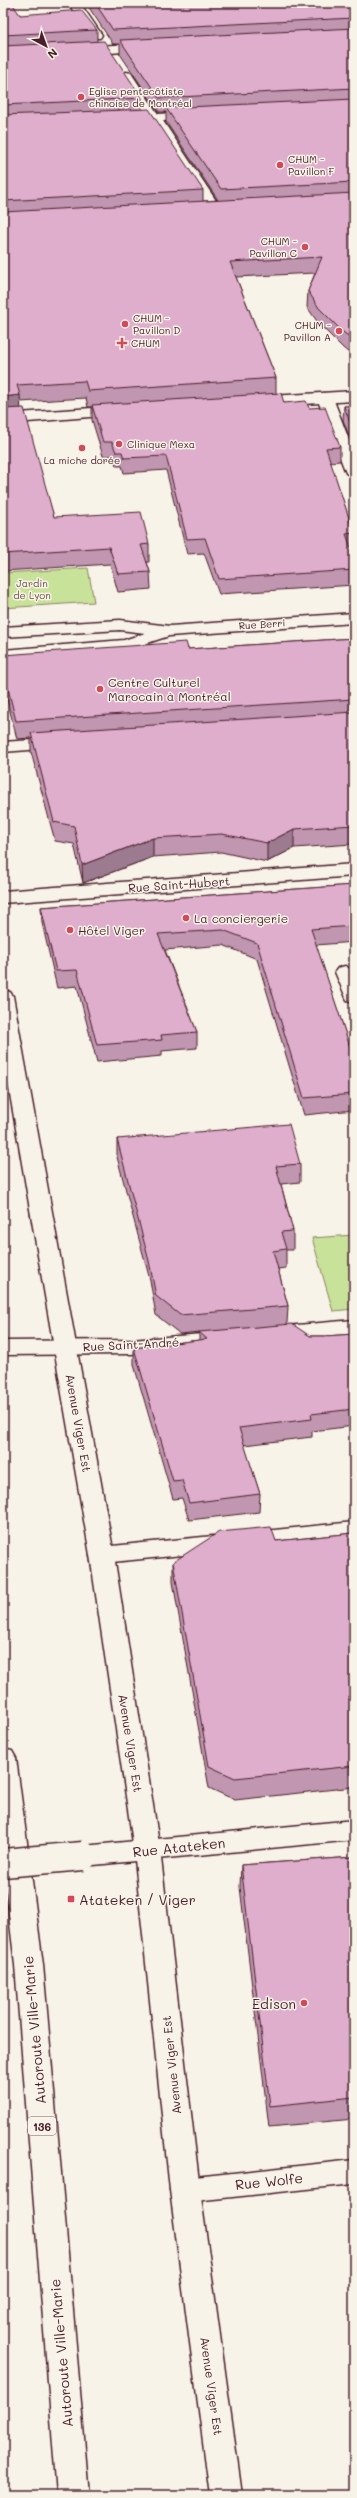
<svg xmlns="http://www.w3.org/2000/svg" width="357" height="2498" font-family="Mali,sans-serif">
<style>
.green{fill:#c8e399;stroke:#898162}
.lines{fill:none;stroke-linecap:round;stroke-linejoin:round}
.minor-casing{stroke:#4a1f2b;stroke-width:3}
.major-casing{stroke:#4a1f2b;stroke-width:3}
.highway-casing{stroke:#4a1f2b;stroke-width:3}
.minor{fill:#f7f3e8;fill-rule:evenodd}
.major{fill:#f7f3e8;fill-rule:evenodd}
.highway{fill:#f7f3e8;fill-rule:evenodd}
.minor-bridge-casing{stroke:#4a1f2b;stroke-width:31;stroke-linecap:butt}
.minor-bridge{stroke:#f7f3e8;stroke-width:28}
.wall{fill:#c096b0;stroke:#4a1f2b}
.shaded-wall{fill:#9c7a90;stroke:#4a1f2b}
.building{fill:#dfaecd;stroke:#4a1f2b}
.poi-dot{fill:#d1495b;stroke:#f7f3e8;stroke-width:1.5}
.labels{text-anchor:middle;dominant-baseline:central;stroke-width:3;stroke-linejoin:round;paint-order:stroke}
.far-poi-label{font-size:10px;fill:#4a1f2b;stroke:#f7f3e8;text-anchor:start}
.far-park-label{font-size:10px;fill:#6a5046;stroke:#f7f3e8}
.far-street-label{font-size:10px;fill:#4a1f2b;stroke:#f7f3e8}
.shield{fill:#f7f3e8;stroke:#7e5f64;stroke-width:1}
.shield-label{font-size:11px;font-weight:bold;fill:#4a1f2b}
.poi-label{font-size:12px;fill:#4a1f2b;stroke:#f7f3e8;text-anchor:start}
.street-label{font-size:12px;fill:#4a1f2b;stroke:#f7f3e8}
.near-street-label{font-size:14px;fill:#4a1f2b;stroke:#f7f3e8}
.near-poi-label{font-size:14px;fill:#4a1f2b;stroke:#f7f3e8;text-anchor:start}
</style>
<rect width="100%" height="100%" fill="#f7f3e8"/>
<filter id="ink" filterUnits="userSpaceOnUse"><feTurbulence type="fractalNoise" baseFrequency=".025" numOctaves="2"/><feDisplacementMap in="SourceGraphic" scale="8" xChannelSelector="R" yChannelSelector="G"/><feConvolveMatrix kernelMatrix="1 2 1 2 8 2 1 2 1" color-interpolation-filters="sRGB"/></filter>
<g filter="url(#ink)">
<g class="green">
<polygon points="88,568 94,602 3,608 3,573"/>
<polygon points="354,1235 354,1309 333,1311 312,1238"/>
</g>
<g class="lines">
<defs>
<g id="minor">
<polygon points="68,3 80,3 102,35 100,38 92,38"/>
<polygon points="149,43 155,47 153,50 80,55 74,51 80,47"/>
<polygon points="126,72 131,73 158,114 195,112 202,116 195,120 163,121 223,211 221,214 211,214 150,122 125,123 118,119 125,115 145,114 120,76"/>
<polygon points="325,393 333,398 354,453 354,478 346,473 317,398"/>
<polygon points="354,613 354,623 169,636 126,650 3,660 3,650 124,640 145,633 120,630 3,637 3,627 120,620 170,626"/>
<polygon points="62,738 68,739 71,743 68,747 3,752 3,742"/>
<polygon points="354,864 354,876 3,903 3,891"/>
<polygon points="345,966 354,971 354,1002 347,1000 335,972 338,968"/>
<polygon points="354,1320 354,1334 274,1341 266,1339 263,1334 266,1329 274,1327"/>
<polygon points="202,1334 210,1336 213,1341 210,1346 131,1354 3,1355 3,1341 131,1340"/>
<polygon points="354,1522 354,1538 102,1563 93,1561 90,1555 93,1549 102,1547"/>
<polygon points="354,1820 354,1840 83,1866 74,1863 70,1856 74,1849 83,1846"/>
<polygon points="354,2160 354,2184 185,2202 175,2198 170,2190 175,2182 185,2178"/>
</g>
<g id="major">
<polygon points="354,391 354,401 254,407 246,402 254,397"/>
<polygon points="122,406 127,408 130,411 127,414 3,424 3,414"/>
<polygon points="3,990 10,992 13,996 114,1555 160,1850 200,2190 242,2495 210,2495 170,2190 134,1850 90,1555 3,1054"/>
</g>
<polygon id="highway" points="3,1749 12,1751 16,1758 43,1965 89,2495 57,2495 15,1965 3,1865"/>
</defs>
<use href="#minor" class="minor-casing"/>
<use href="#major" class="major-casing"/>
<use href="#highway" class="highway-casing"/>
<use href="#minor" class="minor"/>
<use href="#major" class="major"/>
<use href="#highway" class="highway"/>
<defs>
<polyline id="minor-bridge" points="3,1863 83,1856"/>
</defs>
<use href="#minor-bridge" class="minor-bridge-casing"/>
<use href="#minor-bridge" class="minor-bridge"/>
</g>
<g class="wall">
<polygon points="3,3 20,15 97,30 97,42 142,98 142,109 203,190 203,201 218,200 166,122 166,112 159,112 120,54 120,44 113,44 86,3 354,3 354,357 343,348 319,324 307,307 308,291 315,273 236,277 276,378 276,394 284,403 309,408 340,447 340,461 330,462 354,533 354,548 351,548 354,556 354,585 219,594 204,553 187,554 166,470 124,473 122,466 116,466 113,456 103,456 92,420 92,407 88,407 86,398 20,402 20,408 54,517 149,544 149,562 147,562 150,572 151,589 118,592 110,564 3,571"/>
<polygon points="344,406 354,406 354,449 343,420"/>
<polygon points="354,638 354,844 294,848 267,862 221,852 153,857 83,883 74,844 55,841 31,752 31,738 17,739 3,684 3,655 188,649"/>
<polygon points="354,885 354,942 316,945 354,1059 354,1110 304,1115 257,959 223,945 165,950 197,1032 197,1048 162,1051 162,1056 97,1062 77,986 57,988 42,923 41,907"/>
<polygon points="117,1139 300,1164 300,1182 281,1184 293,1231 293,1250 286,1250 286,1268 278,1269 288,1306 287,1324 310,1336 325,1336 354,1334 354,1426 312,1431 312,1437 244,1445 260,1494 259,1512 189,1520 182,1498 173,1499 134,1365 134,1348 199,1340 199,1332 180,1334 156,1315 150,1280 117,1157"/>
<polygon points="354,1533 354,1787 235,1800 209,1788 173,1582 173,1562 276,1541"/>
<polygon points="354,1857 354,2119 269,2127 240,1887 241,1865"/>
</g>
<g class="shaded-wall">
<polygon points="20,395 21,411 3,414 3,397"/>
<polygon points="294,829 294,848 267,862 267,843"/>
<polygon points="153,838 153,857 83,883 82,865"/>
</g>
<g class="building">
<polygon points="3,3 12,3 20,15 81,10 97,30 3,35"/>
<polygon points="95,3 354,3 354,18 113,30"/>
<polygon points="354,28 354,88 159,98 120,40"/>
<polygon points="104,41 142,98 3,105 3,46"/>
<polygon points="354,99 354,182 221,189 166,108"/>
<polygon points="149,109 203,190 3,201 3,115"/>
<polygon points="354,193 354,340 343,332 319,308 308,291 322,257 230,262 276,378 88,391 85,381 17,385 20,395 3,397 3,212"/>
<polygon points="281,393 284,403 306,401 309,408 325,407 340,447 326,448 354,533 346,534 354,556 354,570 219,579 205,538 187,539 166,456 124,458 122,452 116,452 112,442 103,442 92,405"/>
<polygon points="344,406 354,406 354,433"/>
<polygon points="24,408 54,517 141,512 149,544 141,545 150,572 118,574 109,547 3,554 3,409"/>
<polygon points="354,638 354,699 16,721 3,668 3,655 186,642 188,649"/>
<polygon points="354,712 354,825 294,829 267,843 222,834 153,838 82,865 74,826 54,822 31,733"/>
<polygon points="354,885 354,926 311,929 354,1059 354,1094 304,1098 257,943 223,930 158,934 197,1032 161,1035 162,1040 97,1045 77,970 56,971 41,907"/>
<polygon points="289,1124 300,1164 276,1166 293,1231 281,1232 286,1249 273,1251 288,1306 180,1315 156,1296 149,1261 117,1139"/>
<polygon points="292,1324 310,1336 325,1336 354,1334 354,1409 311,1414 312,1419 239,1428 260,1494 189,1503 182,1480 173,1481 134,1348 207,1339 199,1332"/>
<polygon points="271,1527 276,1541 354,1533 354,1766 235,1778 209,1766 173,1562 219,1532"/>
<polygon points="354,1857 354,2097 270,2106 241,1865"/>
</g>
</g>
<g class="poi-dot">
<circle cx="81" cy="97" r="4"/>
<circle cx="280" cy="165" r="4"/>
<circle cx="305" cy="247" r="4"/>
<circle cx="125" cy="324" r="4"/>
<circle cx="339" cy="331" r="4"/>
<path d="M120 337h4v4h4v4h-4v4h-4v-4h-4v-4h4z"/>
<circle cx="119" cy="444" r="4"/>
<circle cx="82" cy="448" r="4"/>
<circle cx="100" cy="689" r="4"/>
<circle cx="186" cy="918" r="4"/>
<circle cx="70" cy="930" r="4"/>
<rect x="67" y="1895" width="8" height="8" rx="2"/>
<circle cx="304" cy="2003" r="4"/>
</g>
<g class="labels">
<g class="far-poi-label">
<text x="89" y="91">Eglise pentecôtiste<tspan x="89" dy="12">chinoise de Montréal</tspan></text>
<text x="288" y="159">CHUM -<tspan x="288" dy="12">Pavillon F</tspan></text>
<text x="297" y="241" text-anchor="end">CHUM -<tspan x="297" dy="12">Pavillon C</tspan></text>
<text x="133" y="318">CHUM -<tspan x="133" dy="12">Pavillon D</tspan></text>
<text x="331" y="325" text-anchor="end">CHUM -<tspan x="331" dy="12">Pavillon A</tspan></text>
<text x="131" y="343">CHUM</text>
<text x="127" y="444">Clinique Mexa</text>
<text x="82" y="460" text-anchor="middle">La miche dorée</text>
</g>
<g class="far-park-label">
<text x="32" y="583">Jardin<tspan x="32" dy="12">de Lyon</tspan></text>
</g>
<g class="far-street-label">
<text transform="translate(262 624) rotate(-4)">Rue Berri</text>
</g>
<rect class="shield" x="28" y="2117" width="28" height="18" rx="3"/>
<g class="shield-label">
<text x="42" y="2126">136</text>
</g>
<g class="poi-label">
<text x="108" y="682">Centre Culturel<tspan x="108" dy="14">Marocain à Montréal</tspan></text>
<text x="194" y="918">La conciergerie</text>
<text x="78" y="930">Hôtel Viger</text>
</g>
<g class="street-label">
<text transform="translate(179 884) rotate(-4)">Rue Saint-Hubert</text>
<text transform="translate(131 1344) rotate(-3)">Rue Saint-André</text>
<text transform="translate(79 1423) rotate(80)">Avenue Viger Est</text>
<text transform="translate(131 1743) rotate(81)">Avenue Viger Est</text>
<text transform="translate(171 2065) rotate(-96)">Avenue Viger Est</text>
<text transform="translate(212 2386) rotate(82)">Avenue Viger Est</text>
</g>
<g class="near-street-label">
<text transform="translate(179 1847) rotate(-6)">Rue Atateken</text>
<text transform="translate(34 2030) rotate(-95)">Autoroute Ville-Marie</text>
<text transform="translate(269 2181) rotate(-6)">Rue Wolfe</text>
<text transform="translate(61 2353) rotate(-95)">Autoroute Ville-Marie</text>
</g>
<g class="near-poi-label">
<text x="79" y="1899">Atateken / Viger</text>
<text x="296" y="2003" text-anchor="end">Edison</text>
</g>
</g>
<rect width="357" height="2498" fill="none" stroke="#f7f3e8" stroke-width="16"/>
<rect x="8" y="8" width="341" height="2482" fill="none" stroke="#4a1f2b" stroke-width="1.5" filter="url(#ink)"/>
<g transform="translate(46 46) rotate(139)" stroke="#f7f3e8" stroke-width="3" paint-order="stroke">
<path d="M0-3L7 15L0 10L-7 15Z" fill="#4a1f2b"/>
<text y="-6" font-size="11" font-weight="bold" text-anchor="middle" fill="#4a1f2b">N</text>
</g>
</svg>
